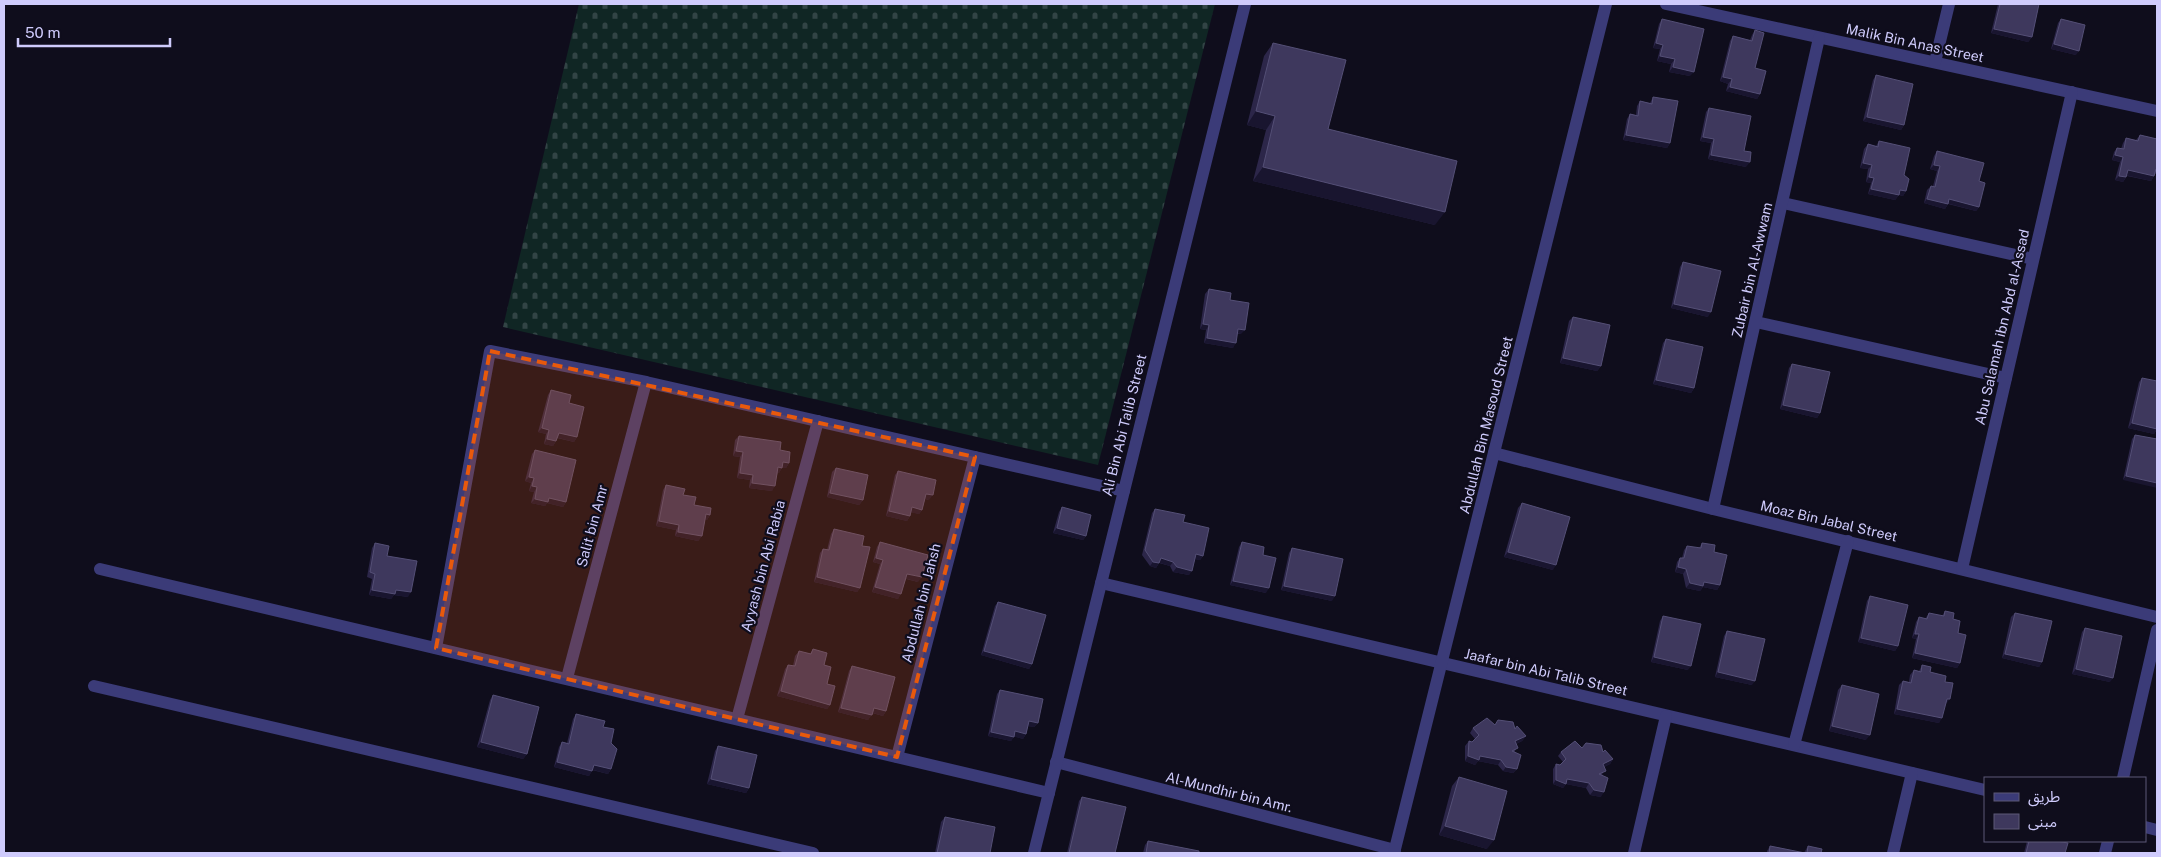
<svg xmlns="http://www.w3.org/2000/svg" width="2161" height="857" font-family="'Public Sans','Noto Sans Arabic',sans-serif">
<style>
.cemetery{fill:url(#cemetery-stones)}
.lines{fill:none;stroke-linecap:round;stroke-linejoin:round}
.minor{stroke:#3b3b78;stroke-width:12}
.wall{fill:#2c2649}
.shaded-wall{fill:#19152f}
.building{fill:#3e385d;stroke:#544f76}
.marked{fill:#e8590c;fill-opacity:0.2;stroke:#e8590c;stroke-width:4;stroke-dasharray:10 6;stroke-linejoin:round}
.labels{text-anchor:middle;dominant-baseline:central;stroke-width:4.5;stroke-linejoin:round;paint-order:stroke}
.street-label{font-size:14px;fill:#cfcbfc;stroke:#0f0d1c}
</style>
<defs>
<pattern id="cemetery-stones" width="16" height="16" patternUnits="userSpaceOnUse" patternTransform="scale(1.25)"><rect width="16" height="16" fill="#102624"/><path d="M2 7V4a2 2 0 0 1 4 0v3zM10 15v-3a2 2 0 0 1 4 0v3z" fill="#324445"/></pattern>
</defs>
<rect width="100%" height="100%" fill="#0f0d1c"/>
<polygon class="cemetery" points="579,4 1215,4 1098,465 503,327"/>
<g class="lines">
<g class="minor">
<polyline points="1666,4 2157,111"/>
<polyline points="1935,62 1949,4"/>
<polyline points="1783,203 2033,259"/>
<polyline points="1756,322 2006,378"/>
<polyline points="1494,453 1713,509 2157,617"/>
<polyline points="1713,509 1819,38"/>
<polyline points="100,569 1049,793"/>
<polyline points="1962,569 2072,92"/>
<polyline points="1101,583 1985,790"/>
<polyline points="436,648 490,351 646,382 1124,491"/>
<polyline points="567,678 646,382"/>
<polyline points="94,686 813,853"/>
<polyline points="737,719 818,421"/>
<polyline points="1794,745 1848,541"/>
<polyline points="897,757 975,457"/>
<polyline points="1056,762 1395,850"/>
<polyline points="2123,778 2157,630"/>
<polyline points="2145,827 2157,830"/>
<polyline points="1034,853 1245,4"/>
<polyline points="1394,853 1606,4"/>
<polyline points="1634,853 1666,716"/>
<polyline points="1893,853 1912,773"/>
<polyline points="2105,853 2108,841"/>
</g>
</g>
<g class="wall">
<polygon points="1998,4 2039,4 2032,37 2028,42 1991,33"/>
<polygon points="1662,19 1690,76 1669,72 1671,64 1657,61 1660,49 1653,48 1659,24"/>
<polygon points="2061,19 2076,55 2051,49 2058,23"/>
<polygon points="1755,30 1755,68 1760,94 1757,99 1726,91 1728,84 1720,81 1730,41 1733,36 1750,40 1752,35"/>
<polygon points="1273,43 1328,129 1435,225 1253,181 1266,130 1247,125 1264,56"/>
<polygon points="1876,75 1904,125 1901,130 1863,121 1873,80"/>
<polygon points="1653,97 1670,143 1667,148 1623,140 1627,119 1630,114 1636,115 1637,106 1640,101 1650,103"/>
<polygon points="1709,108 1744,151 1746,167 1708,159 1711,143 1700,141 1706,112"/>
<polygon points="2140,135 2157,139 2157,173 2155,174 2151,181 2127,176 2123,182 2115,180 2120,162 2112,160 2114,152 2117,148 2121,149 2123,143 2126,138 2136,140"/>
<polygon points="1879,141 1904,175 1906,191 1903,196 1899,195 1895,200 1868,194 1871,183 1866,182 1868,169 1860,168 1864,149 1868,144 1876,146"/>
<polygon points="1937,151 1979,181 1979,207 1976,211 1948,204 1945,209 1924,203 1927,190 1931,186 1933,186 1937,171 1930,169 1934,156"/>
<polygon points="1683,262 1708,317 1671,308 1680,267"/>
<polygon points="1209,289 1230,300 1241,334 1237,334 1233,348 1204,343 1206,330 1200,329 1205,294"/>
<polygon points="1573,317 1601,366 1597,371 1560,363 1569,321"/>
<polygon points="1666,339 1694,388 1691,393 1653,384 1663,343"/>
<polygon points="1792,364 1820,413 1817,418 1780,409 1789,368"/>
<polygon points="2142,378 2157,429 2154,434 2128,428 2139,382"/>
<polygon points="551,390 569,403 577,437 574,442 557,438 556,441 553,446 544,444 546,434 538,432 548,395"/>
<polygon points="2135,435 2157,439 2123,480 2132,439"/>
<polygon points="739,436 780,450 789,463 786,468 782,467 779,473 778,472 772,491 749,488 750,480 737,478 740,457 733,456 735,440"/>
<polygon points="535,450 566,502 563,507 547,503 545,506 531,503 534,492 529,491 531,483 525,481 532,454"/>
<polygon points="836,468 863,500 859,505 827,497 832,472"/>
<polygon points="898,471 929,500 925,499 922,510 919,514 911,512 910,516 907,521 886,516 895,475"/>
<polygon points="666,485 683,495 694,505 710,515 707,520 705,519 702,536 698,541 675,536 676,530 656,526 663,490"/>
<polygon points="1522,503 1553,570 1504,557 1518,508"/>
<polygon points="1062,507 1086,536 1083,540 1053,533 1059,512"/>
<polygon points="1155,509 1203,556 1200,560 1195,559 1189,575 1173,572 1170,566 1159,563 1156,568 1150,566 1142,555 1152,513"/>
<polygon points="834,529 862,546 860,588 857,592 814,582 820,553 823,549 827,550 831,534"/>
<polygon points="880,542 918,582 906,579 898,599 872,592 880,564 873,562 877,547"/>
<polygon points="1242,542 1263,555 1266,593 1230,585 1239,547"/>
<polygon points="375,543 387,556 408,597 394,595 391,599 369,595 372,579 367,577 372,548"/>
<polygon points="1702,543 1714,552 1720,585 1717,590 1703,587 1700,591 1686,588 1683,574 1675,572 1677,562 1680,558 1682,558 1684,550 1687,546 1699,548"/>
<polygon points="1292,548 1332,601 1281,590 1289,553"/>
<polygon points="1870,596 1898,646 1895,651 1858,642 1867,601"/>
<polygon points="998,602 1032,664 1029,669 981,655 995,606"/>
<polygon points="1945,611 1953,619 1958,633 1960,663 1957,668 1912,658 1916,639 1912,638 1916,622 1919,617 1925,619 1929,613 1942,616"/>
<polygon points="2015,613 2042,662 2039,667 2002,658 2011,617"/>
<polygon points="1663,616 1688,670 1651,662 1660,621"/>
<polygon points="2085,628 2110,682 2072,674 2082,632"/>
<polygon points="1727,631 1752,685 1715,677 1724,636"/>
<polygon points="813,649 824,665 830,705 827,709 777,696 785,669 788,665 793,666 795,656 799,651 810,654"/>
<polygon points="1922,665 1930,672 1945,682 1946,704 1945,704 1939,723 1894,714 1899,685 1903,681 1909,682 1910,675 1914,670 1919,671"/>
<polygon points="852,666 886,711 883,716 872,713 868,720 838,712 849,671"/>
<polygon points="1842,685 1866,740 1829,731 1838,690"/>
<polygon points="1000,690 1038,723 1034,727 1028,726 1026,734 1023,739 1014,736 1011,741 988,736 997,694"/>
<polygon points="493,695 527,754 523,759 477,747 490,700"/>
<polygon points="576,714 603,727 611,769 608,774 592,770 589,776 554,767 559,747 562,742 567,743 573,719"/>
<polygon points="1494,725 1515,729 1526,736 1522,741 1516,744 1515,752 1517,769 1513,773 1503,771 1498,765 1478,761 1475,765 1465,761 1465,746 1469,741 1472,742 1475,739 1470,733 1473,728"/>
<polygon points="718,746 749,788 746,793 707,784 715,751"/>
<polygon points="1582,748 1603,752 1613,759 1610,764 1604,767 1602,776 1601,797 1590,795 1586,788 1566,784 1563,788 1553,784 1553,769 1556,764 1560,765 1563,762 1558,756 1561,752"/>
<polygon points="1459,777 1487,849 1439,835 1452,786"/>
<polygon points="1082,797 1115,853 1067,853 1079,801"/>
<polygon points="945,817 990,853 935,853 941,822"/>
<polygon points="1148,841 1199,853 1143,853 1145,845"/>
<polygon points="2027,841 2056,841 2065,853 2024,853"/>
<polygon points="1770,846 1804,853 1805,851 1808,846 1821,853 1767,853 1767,851"/>
</g>
<g class="shaded-wall">
<polygon points="1994,29 2032,37 2028,42 1991,33"/>
<polygon points="1656,43 1663,45 1660,49 1653,48"/>
<polygon points="2054,44 2079,51 2076,55 2051,49"/>
<polygon points="1660,56 1675,59 1671,64 1657,61"/>
<polygon points="1673,67 1694,72 1690,76 1669,72"/>
<polygon points="1723,77 1732,79 1728,84 1720,81"/>
<polygon points="1730,87 1760,94 1757,99 1726,91"/>
<polygon points="1256,111 1275,116 1266,130 1247,125"/>
<polygon points="1867,117 1904,125 1901,130 1863,121"/>
<polygon points="1626,135 1670,143 1667,148 1623,140"/>
<polygon points="1703,137 1714,139 1711,143 1700,141"/>
<polygon points="1711,155 1750,162 1746,167 1708,159"/>
<polygon points="2115,155 2123,157 2120,162 2112,160"/>
<polygon points="1863,163 1872,165 1868,169 1860,168"/>
<polygon points="1934,165 1940,166 1937,171 1930,169"/>
<polygon points="1263,167 1445,212 1435,225 1253,181"/>
<polygon points="2128,170 2154,176 2151,181 2125,175"/>
<polygon points="2119,176 2126,177 2123,182 2115,180"/>
<polygon points="1869,177 1874,178 1871,183 1866,182"/>
<polygon points="1871,189 1899,195 1895,200 1868,194"/>
<polygon points="1900,190 1906,191 1903,196 1897,194"/>
<polygon points="1927,199 1948,204 1945,209 1924,203"/>
<polygon points="1949,199 1979,207 1976,211 1946,203"/>
<polygon points="1674,304 1711,312 1708,317 1671,308"/>
<polygon points="1203,324 1209,325 1206,330 1200,329"/>
<polygon points="1238,329 1245,330 1241,334 1235,333"/>
<polygon points="1207,338 1236,343 1233,348 1204,343"/>
<polygon points="1563,358 1601,366 1597,371 1560,363"/>
<polygon points="1656,380 1694,388 1691,393 1653,384"/>
<polygon points="1783,405 1820,413 1817,418 1780,409"/>
<polygon points="2132,423 2157,429 2154,434 2128,428"/>
<polygon points="542,428 549,430 546,434 538,432"/>
<polygon points="559,433 577,437 574,442 555,437"/>
<polygon points="547,439 556,441 553,446 544,444"/>
<polygon points="736,451 743,452 740,457 733,456"/>
<polygon points="783,462 789,463 786,468 780,467"/>
<polygon points="778,467 782,468 779,473 775,472"/>
<polygon points="740,473 753,475 750,480 737,478"/>
<polygon points="2126,476 2157,483 2157,488 2123,480"/>
<polygon points="529,477 534,478 531,483 525,481"/>
<polygon points="752,483 775,486 772,491 749,488"/>
<polygon points="532,486 537,487 534,492 529,491"/>
<polygon points="830,493 863,500 859,505 827,497"/>
<polygon points="926,494 933,495 929,500 923,498"/>
<polygon points="549,498 566,502 563,507 547,503 545,506 531,503 535,499"/>
<polygon points="912,507 922,510 919,514 909,512"/>
<polygon points="889,511 910,516 907,521 886,516"/>
<polygon points="706,514 710,515 707,520 703,519"/>
<polygon points="659,521 679,525 676,530 656,526"/>
<polygon points="1057,528 1086,536 1083,540 1053,533"/>
<polygon points="678,532 702,536 698,541 675,536"/>
<polygon points="1508,552 1556,565 1553,570 1504,557"/>
<polygon points="1196,554 1203,556 1200,560 1193,559"/>
<polygon points="876,558 883,560 880,564 873,562"/>
<polygon points="1161,558 1173,562 1170,566 1157,562"/>
<polygon points="1153,562 1159,563 1156,568 1150,566"/>
<polygon points="1177,567 1192,571 1189,575 1173,572"/>
<polygon points="1678,567 1686,569 1683,574 1675,572"/>
<polygon points="907,574 922,577 918,582 904,578"/>
<polygon points="817,577 860,588 857,592 814,582"/>
<polygon points="1233,581 1269,588 1266,593 1230,585"/>
<polygon points="1704,582 1720,585 1717,590 1703,587 1700,591 1686,588 1690,583"/>
<polygon points="1284,586 1335,596 1332,601 1281,590"/>
<polygon points="875,587 901,594 898,599 872,592"/>
<polygon points="372,590 396,590 411,592 408,597 394,595 391,599 369,595"/>
<polygon points="1915,634 1919,634 1916,639 1912,638"/>
<polygon points="1861,638 1898,646 1895,651 1858,642"/>
<polygon points="984,651 1032,664 1029,669 981,655"/>
<polygon points="1915,653 1960,663 1957,668 1912,658"/>
<polygon points="2005,654 2042,662 2039,667 2002,658"/>
<polygon points="1654,657 1691,666 1688,670 1651,662"/>
<polygon points="2076,669 2113,678 2110,682 2072,674"/>
<polygon points="1718,672 1755,681 1752,685 1715,677"/>
<polygon points="781,691 830,705 827,709 777,696"/>
<polygon points="1947,699 1950,699 1946,704 1943,703"/>
<polygon points="841,708 872,715 868,720 838,712"/>
<polygon points="874,708 886,711 883,716 870,712"/>
<polygon points="1897,709 1942,718 1939,723 1894,714"/>
<polygon points="1029,721 1038,723 1034,727 1026,726"/>
<polygon points="1832,726 1870,735 1866,740 1829,731"/>
<polygon points="1015,731 1026,734 1023,739 1012,736"/>
<polygon points="991,732 1014,737 1011,741 988,736"/>
<polygon points="1526,736 1522,741 1512,746 1515,741"/>
<polygon points="481,742 527,754 523,759 477,747"/>
<polygon points="1468,756 1480,756 1501,760 1498,765 1478,761 1475,765 1465,761"/>
<polygon points="1613,759 1610,764 1600,769 1603,764"/>
<polygon points="557,762 592,771 589,776 554,767"/>
<polygon points="594,765 611,769 608,774 590,769"/>
<polygon points="1506,767 1517,769 1513,773 1503,771"/>
<polygon points="711,779 749,788 746,793 707,784"/>
<polygon points="1567,779 1589,783 1586,788 1566,784 1563,788 1553,784 1556,780"/>
<polygon points="1594,790 1604,792 1601,797 1590,795"/>
<polygon points="1445,826 1494,840 1487,849 1439,835"/>
</g>
<g class="building">
<polygon points="2000,4 2039,4 2032,37 1994,29"/>
<polygon points="1662,19 1704,29 1694,72 1673,67 1675,59 1660,56 1663,45 1656,43"/>
<polygon points="2061,19 2085,25 2079,51 2054,44"/>
<polygon points="1755,30 1764,33 1755,68 1766,71 1760,94 1730,87 1732,79 1723,77 1733,36 1752,41"/>
<polygon points="1273,43 1346,60 1328,129 1457,161 1445,212 1263,167 1275,116 1256,111"/>
<polygon points="1876,75 1913,84 1904,125 1867,117"/>
<polygon points="1653,97 1678,101 1670,143 1626,135 1630,114 1638,116 1640,101 1652,104"/>
<polygon points="1709,108 1751,116 1744,151 1751,152 1750,162 1711,155 1714,139 1703,137"/>
<polygon points="2140,135 2157,139 2157,169 2156,169 2154,176 2128,170 2126,177 2119,176 2123,157 2115,155 2117,148 2124,149 2126,138 2138,141"/>
<polygon points="1879,141 1910,148 1904,175 1909,179 1906,191 1900,190 1899,195 1871,189 1874,178 1869,177 1872,165 1863,163 1868,144 1878,147"/>
<polygon points="1937,151 1984,163 1979,181 1985,183 1979,207 1949,199 1948,204 1927,199 1931,186 1935,187 1940,166 1934,165"/>
<polygon points="1683,262 1721,271 1711,312 1674,304"/>
<polygon points="1209,289 1231,293 1230,300 1249,303 1245,330 1238,329 1236,343 1207,338 1209,325 1203,324"/>
<polygon points="1573,317 1610,325 1601,366 1563,358"/>
<polygon points="1666,339 1703,347 1694,388 1656,380"/>
<polygon points="1792,364 1830,372 1820,413 1783,405"/>
<polygon points="2142,378 2157,381 2157,429 2132,423"/>
<polygon points="551,390 571,395 569,403 584,407 577,437 559,433 556,441 547,439 549,430 542,428"/>
<polygon points="2135,435 2157,439 2157,483 2126,476"/>
<polygon points="739,436 781,442 780,450 790,452 789,463 783,462 782,468 778,467 775,486 752,483 753,475 740,473 743,452 736,451"/>
<polygon points="535,450 576,460 566,502 549,498 548,502 535,499 537,487 532,486 534,478 529,477"/>
<polygon points="836,468 868,475 863,500 830,493"/>
<polygon points="898,471 936,480 933,495 926,494 922,510 912,507 910,516 889,511"/>
<polygon points="666,485 685,489 683,495 696,497 694,505 711,508 710,515 706,514 702,536 678,532 679,525 659,521"/>
<polygon points="1522,503 1570,517 1556,565 1508,552"/>
<polygon points="1062,507 1091,515 1086,536 1057,528"/>
<polygon points="1155,509 1185,515 1183,522 1209,528 1203,556 1196,554 1192,571 1177,567 1173,562 1161,558 1159,563 1153,562 1145,550"/>
<polygon points="834,529 864,536 862,546 870,547 860,588 817,577 823,549 829,550"/>
<polygon points="880,542 928,555 922,577 907,574 901,594 875,587 883,560 876,558"/>
<polygon points="1242,542 1264,547 1263,555 1276,558 1269,588 1233,581"/>
<polygon points="375,543 389,546 387,556 417,561 411,592 396,590 395,594 372,590 375,574 370,572"/>
<polygon points="1702,543 1715,545 1714,552 1727,555 1720,585 1704,582 1703,586 1690,583 1686,569 1678,567 1680,558 1684,558 1687,546 1701,548"/>
<polygon points="1292,548 1343,559 1335,596 1284,586"/>
<polygon points="1870,596 1908,605 1898,646 1861,638"/>
<polygon points="998,602 1046,615 1032,664 984,651"/>
<polygon points="1945,611 1954,613 1953,619 1960,621 1958,633 1966,635 1960,663 1915,653 1919,634 1915,634 1919,617 1927,619 1929,613 1944,616"/>
<polygon points="2015,613 2052,621 2042,662 2005,654"/>
<polygon points="1663,616 1701,624 1691,666 1654,657"/>
<polygon points="2085,628 2122,636 2113,678 2076,669"/>
<polygon points="1727,631 1765,639 1755,681 1718,672"/>
<polygon points="813,649 827,653 824,665 831,667 827,684 835,686 830,705 781,691 788,665 795,666 799,651 811,654"/>
<polygon points="1922,665 1931,667 1930,672 1946,676 1945,682 1953,683 1950,699 1947,699 1942,718 1897,709 1903,681 1911,683 1914,670 1921,672"/>
<polygon points="852,666 895,677 886,711 874,708 872,715 841,708"/>
<polygon points="1842,685 1879,694 1870,735 1832,726"/>
<polygon points="1000,690 1043,699 1038,723 1029,721 1026,734 1015,731 1014,737 991,732"/>
<polygon points="493,695 539,707 527,754 481,742"/>
<polygon points="576,714 605,721 603,727 614,729 611,743 617,749 611,769 594,765 592,771 557,762 562,742 569,744"/>
<polygon points="1487,718 1495,725 1498,720 1513,722 1515,729 1517,726 1526,736 1515,741 1518,748 1512,751 1521,755 1517,769 1506,767 1501,760 1480,756 1479,760 1468,756 1469,741 1472,742 1479,735 1473,728"/>
<polygon points="1575,741 1582,748 1586,743 1601,745 1603,752 1605,750 1613,759 1603,764 1606,771 1599,774 1608,778 1604,792 1594,790 1589,783 1567,779 1566,784 1556,780 1556,764 1560,765 1566,759 1561,752"/>
<polygon points="718,746 757,755 749,788 711,779"/>
<polygon points="1459,777 1507,791 1494,840 1445,826"/>
<polygon points="1082,797 1126,807 1115,853 1069,853"/>
<polygon points="945,817 995,827 990,853 937,853"/>
<polygon points="1148,841 1199,851 1199,853 1146,853"/>
<polygon points="2029,841 2056,841 2068,843 2065,853 2026,853"/>
<polygon points="1770,846 1805,853 1769,853"/>
<polygon points="1808,846 1822,849 1821,853 1807,853"/>
</g>
<path class="marked" d="M490,351L975,457L897,757L436,648Z"/>
<g class="labels">
<g class="street-label">
<text transform="translate(1915 43) rotate(12)">Malik Bin Anas Street</text>
<text transform="translate(1752 270) rotate(-77)">Zubair bin Al-Awwam</text>
<text transform="translate(2002 327) rotate(-77)">Abu Salamah ibn Abd al-Assad</text>
<text transform="translate(1124 425) rotate(-76)">Ali Bin Abi Talib Street</text>
<text transform="translate(1486 425) rotate(-76)">Abdullah Bin Masoud Street</text>
<text transform="translate(1829 521) rotate(13)">Moaz Bin Jabal Street</text>
<text transform="translate(592 526) rotate(-75)">Salit bin Amr</text>
<text transform="translate(763 566) rotate(-75)">Ayyash bin Abi Rabia</text>
<text transform="translate(921 603) rotate(-76)">Abdullah bin Jahsh</text>
<text transform="translate(1546 672) rotate(13)">Jaafar bin Abi Talib Street</text>
<text transform="translate(1229 792) rotate(14)">Al-Mundhir bin Amr.</text>
</g>
</g>
<rect width="2161" height="857" fill="none" stroke="#cfcbfc" stroke-width="10"/>
<rect x="1984" y="777" width="162" height="65" fill="#0f0d1c" stroke="#5c5976"/>
<rect x="1994" y="793" width="25" height="8" fill="#3b3b78" stroke="#5c5976"/>
<text x="2028" y="802" font-size="15" fill="#cfcbfc">طريق</text>
<rect x="1994" y="814" width="25" height="15" fill="#3e385d" stroke="#5c5976"/>
<text x="2028" y="827" font-size="15" fill="#cfcbfc">مبنى</text>
<path d="M18 38v8h152v-8" fill="none" stroke="#cfcbfc" stroke-width="2.5"/>
<text x="25" y="38" font-size="15" fill="#cfcbfc" stroke="#0f0d1c" stroke-width="4" paint-order="stroke">50 m</text>
</svg>
